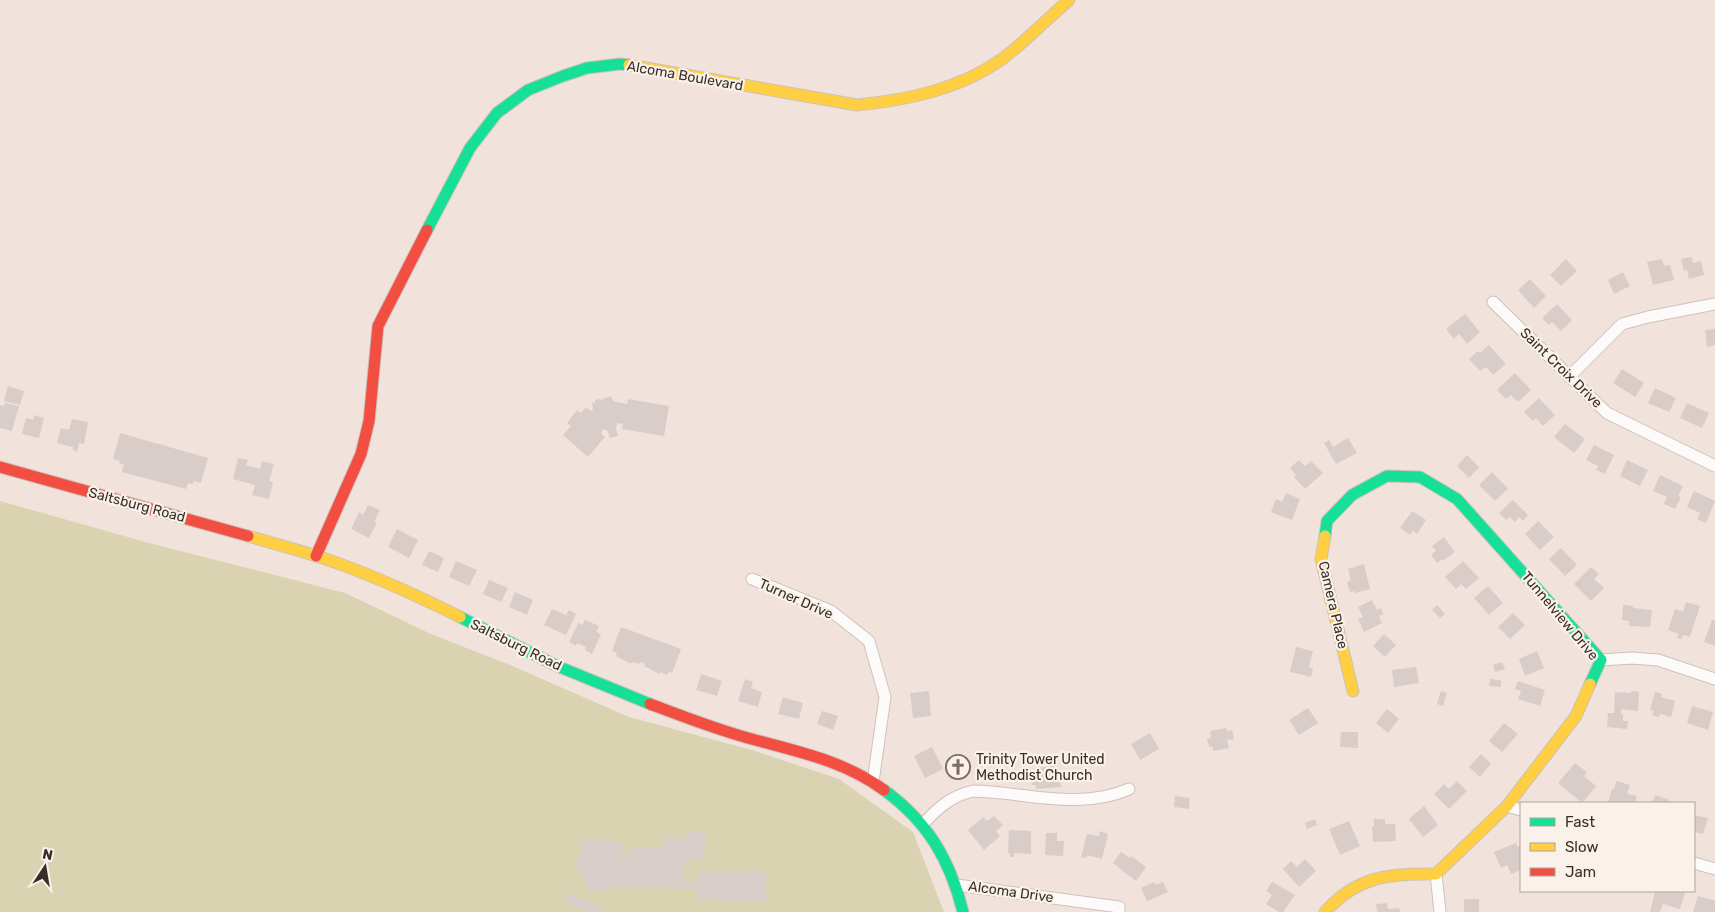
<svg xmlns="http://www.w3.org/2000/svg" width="1715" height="912" font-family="Rubik,sans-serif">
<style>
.green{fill:#dad3b1}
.building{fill:#d9cdc9}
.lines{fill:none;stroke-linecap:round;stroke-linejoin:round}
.street-casing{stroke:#cdc2bb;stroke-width:13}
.fast-casing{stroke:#cdc2bb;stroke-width:13}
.slow-casing{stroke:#cdc2bb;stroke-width:13}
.jam-casing{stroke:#cdc2bb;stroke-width:13}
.street{stroke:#fdfbfa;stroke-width:11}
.fast{stroke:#16e098;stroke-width:11}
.slow{stroke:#ffcf43;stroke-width:11}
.jam{stroke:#f24e42;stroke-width:11}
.labels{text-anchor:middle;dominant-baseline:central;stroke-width:4.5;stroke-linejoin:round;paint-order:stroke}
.street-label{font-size:14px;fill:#382e28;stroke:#fbf1eb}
.poi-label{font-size:14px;fill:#382e28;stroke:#fbf1eb;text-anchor:start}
</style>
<rect width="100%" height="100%" fill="#f1e3db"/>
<polygon class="green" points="0,501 149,543 345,593 431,634 510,665 629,717 752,750 839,779 913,832 944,912 0,912"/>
<g class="building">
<polygon points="1692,257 1693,263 1701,261 1704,275 1689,279 1687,270 1684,271 1681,259"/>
<polygon points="1566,259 1577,271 1561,286 1550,275"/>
<polygon points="1662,259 1664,266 1670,265 1674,280 1653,285 1647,262"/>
<polygon points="1623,272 1630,286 1614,294 1608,280"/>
<polygon points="1530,279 1546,296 1534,308 1518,290"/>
<polygon points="1557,304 1572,320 1561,331 1552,322 1549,325 1542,318"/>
<polygon points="1465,314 1480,332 1467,344 1459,334 1454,339 1446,329"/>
<polygon points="1715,329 1715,345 1707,347 1705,330"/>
<polygon points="1489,345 1506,364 1493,375 1486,367 1480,371 1469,359 1478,351 1480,353"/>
<polygon points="1622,369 1644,383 1635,397 1613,383"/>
<polygon points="1515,373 1531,390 1518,402 1511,395 1506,399 1497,390"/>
<polygon points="8,386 24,391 20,405 4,401"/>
<polygon points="1655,388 1676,398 1669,412 1648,403"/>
<polygon points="611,396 613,401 627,404 628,399 669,406 664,436 622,429 623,424 617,423 616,429 618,436 610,438 608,431 603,429 601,433 605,437 588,457 563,435 571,426 567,423 577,410 581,413 586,407 591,411 593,409 592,403 595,402 595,400 600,399 600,400"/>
<polygon points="1539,398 1555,415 1543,426 1536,418 1533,421 1524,412"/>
<polygon points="5,403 19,406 12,431 0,428 0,405 4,406"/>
<polygon points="1687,403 1709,413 1702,428 1680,418"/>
<polygon points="34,415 44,418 39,438 22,434 26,418 33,420"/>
<polygon points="72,419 88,422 84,444 79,443 77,452 73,450 73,447 57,443 61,428 69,430"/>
<polygon points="1565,424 1585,439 1574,453 1554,437"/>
<polygon points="120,433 208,458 201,483 193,481 193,484 188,483 186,489 122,472 124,465 119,463 120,461 113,459"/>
<polygon points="1348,438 1357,453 1336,464 1324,443 1329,440 1333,447"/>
<polygon points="1594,445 1614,455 1605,474 1596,470 1598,466 1586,460"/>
<polygon points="1467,455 1479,467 1469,478 1457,466"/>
<polygon points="238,458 248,460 246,465 260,469 262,461 274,464 269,481 273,482 269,499 252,495 255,485 233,479"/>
<polygon points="1299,460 1305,466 1311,461 1323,473 1305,489 1294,477 1296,475 1290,468"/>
<polygon points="1627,460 1648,470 1640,486 1620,476"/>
<polygon points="1492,472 1508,489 1495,501 1479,485"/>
<polygon points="1660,475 1683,486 1678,496 1681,497 1675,509 1664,504 1667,497 1653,491"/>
<polygon points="1694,491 1715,501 1706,523 1697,519 1700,513 1687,507"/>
<polygon points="1286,493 1300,499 1292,520 1271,512 1276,499 1282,502"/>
<polygon points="1513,500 1528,515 1523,521 1519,517 1515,522 1510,517 1506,520 1499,513"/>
<polygon points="368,505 380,510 374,522 377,523 369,538 351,529 359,512 363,515"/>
<polygon points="1412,511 1426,520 1417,534 1413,531 1410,535 1400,528"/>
<polygon points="1538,521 1554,537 1540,550 1525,534"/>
<polygon points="397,529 418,540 409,558 388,547"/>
<polygon points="1444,537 1455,552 1444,560 1443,559 1437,563 1431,555 1436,551 1432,546"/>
<polygon points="1561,548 1577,565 1565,576 1549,559"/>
<polygon points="429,551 444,558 438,572 422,565"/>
<polygon points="456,561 477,570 469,586 449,577"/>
<polygon points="1463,561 1479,578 1466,589 1461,584 1456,589 1445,577"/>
<polygon points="1364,564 1370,589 1355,593 1354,591 1350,592 1347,582 1351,580 1348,569"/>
<polygon points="1591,567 1599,574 1594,579 1604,588 1591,601 1574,584"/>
<polygon points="489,580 508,588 501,602 483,594"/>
<polygon points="1488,586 1503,603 1489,615 1474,598"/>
<polygon points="515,592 533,600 527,615 509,607"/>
<polygon points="1372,600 1377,610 1381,608 1383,614 1379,616 1382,623 1364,632 1358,619 1363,617 1358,607"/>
<polygon points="1686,602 1700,606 1690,637 1683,635 1682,639 1677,638 1679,634 1668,630 1675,609 1683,612"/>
<polygon points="1437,605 1445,614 1440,618 1432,610"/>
<polygon points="1623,605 1633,606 1633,608 1652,610 1650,627 1629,626 1629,621 1622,620"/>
<polygon points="552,609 566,615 569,610 576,614 566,635 544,625"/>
<polygon points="1513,613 1525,625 1510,639 1498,627"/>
<polygon points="585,620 599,626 596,632 601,634 592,654 585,650 586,647 577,643 576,646 569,642 578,623 582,625"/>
<polygon points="1712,620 1715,621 1715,646 1704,642"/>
<polygon points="621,627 681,649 672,673 668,672 667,675 660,672 659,674 644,666 645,664 640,662 639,664 632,662 631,664 616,656 617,653 612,651"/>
<polygon points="1384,634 1396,645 1385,657 1373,646"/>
<polygon points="1296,647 1313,651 1309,667 1313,668 1311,677 1290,672"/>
<polygon points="1537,651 1544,668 1525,676 1519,659"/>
<polygon points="1502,662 1505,669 1495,672 1493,665"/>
<polygon points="1416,667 1419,683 1394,687 1392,670"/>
<polygon points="701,674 722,681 717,696 696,690"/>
<polygon points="745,679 753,682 751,688 762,692 758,707 738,701"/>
<polygon points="1490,679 1501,680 1501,687 1489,686"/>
<polygon points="1518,681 1545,690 1540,706 1518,699 1521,691 1515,689"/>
<polygon points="929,691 931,716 913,718 910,693"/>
<polygon points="1441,691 1447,693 1443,706 1437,704"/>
<polygon points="1631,691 1639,692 1638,711 1621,709 1621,714 1623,714 1623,721 1628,721 1627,729 1607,727 1608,713 1614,713 1615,692 1631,693"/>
<polygon points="1655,692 1662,694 1661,697 1675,701 1671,717 1660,714 1659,717 1652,715 1654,711 1650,710"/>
<polygon points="783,697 803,703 799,719 778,714"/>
<polygon points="1692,706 1713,712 1708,730 1687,723"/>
<polygon points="1308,708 1318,723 1299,735 1289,720"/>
<polygon points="1387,709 1399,719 1388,733 1376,723"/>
<polygon points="822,711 838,716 833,730 817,724"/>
<polygon points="1504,723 1518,734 1502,752 1489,741"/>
<polygon points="1226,728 1227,731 1232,730 1234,739 1227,740 1229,748 1213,751 1212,746 1209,747 1207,738 1211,738 1210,731"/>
<polygon points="1341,732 1358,732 1358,748 1340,747"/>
<polygon points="1150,733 1159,749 1140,760 1131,744"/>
<polygon points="932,747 943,769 925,778 914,756"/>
<polygon points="1481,754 1491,764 1480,777 1469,767"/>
<polygon points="1575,763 1587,772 1584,776 1596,786 1582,803 1558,783"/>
<polygon points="1055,766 1056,779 1060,778 1061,787 1036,789 1035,785 1032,785 1031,770 1035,770 1035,768"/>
<polygon points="1457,781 1467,791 1449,809 1434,794 1444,784 1449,789"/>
<polygon points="1616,781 1630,785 1627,794 1637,796 1635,803 1608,803 1612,789 1614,789"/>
<polygon points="1655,795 1669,800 1668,803 1652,803"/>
<polygon points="1175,796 1190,798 1189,809 1174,807"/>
<polygon points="1424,806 1438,825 1423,837 1409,819"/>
<polygon points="1694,815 1708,818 1703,834 1694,832"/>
<polygon points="994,816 1003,825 996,831 1000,836 984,850 968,830 983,817 987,821"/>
<polygon points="1315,819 1317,825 1307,829 1305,823"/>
<polygon points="1374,819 1385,819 1385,824 1395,824 1396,841 1373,842 1372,826 1374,826"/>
<polygon points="1349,821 1360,846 1340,855 1329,829"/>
<polygon points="1009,830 1031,831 1031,854 1014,853 1014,857 1010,857 1010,853 1008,853"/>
<polygon points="1100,831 1108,834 1102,859 1087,855 1087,858 1081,857 1087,834 1099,836"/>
<polygon points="685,832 705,832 704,860 689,860 689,865 684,865 684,881 698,882 698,871 766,872 765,901 697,900 698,889 615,887 590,893 581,871 576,871 577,853 582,853 582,840 622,841 621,856 629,856 629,847 663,848 663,838 685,839"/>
<polygon points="1046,833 1057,833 1057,841 1064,841 1063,856 1045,855"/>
<polygon points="1516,843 1517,847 1521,845 1521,861 1519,862 1521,870 1511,874 1507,865 1501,868 1494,852"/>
<polygon points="1121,852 1130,858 1131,856 1146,867 1136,881 1113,863"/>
<polygon points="1305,859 1316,871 1299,887 1283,869 1291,861 1297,867"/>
<polygon points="1154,882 1156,885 1163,882 1168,892 1147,901 1141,888"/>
<polygon points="1272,882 1295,895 1283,912 1279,912 1266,904 1272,895 1266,891"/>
<polygon points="1661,891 1679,891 1685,893 1680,909 1663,904 1660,912 1650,912 1655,892 1660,893"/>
<polygon points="567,893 601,907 598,912 590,912 564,901"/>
<polygon points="1698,896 1715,901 1715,912 1693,912"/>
<rect x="1464" y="899" width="15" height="13"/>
<polygon points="1387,903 1388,909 1399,908 1400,912 1377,912 1376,904"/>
</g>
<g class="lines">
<defs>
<g id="street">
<polyline points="1493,302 1607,413 1715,466"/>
<polyline points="1569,377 1622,324 1648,317 1715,304"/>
<polyline points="752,579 831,611 869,641 885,697 873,782"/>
<polyline points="1601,660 1632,658 1658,660 1715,679"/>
<polyline points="1507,806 1521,810"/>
<path d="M923,824C938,808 951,796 973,791C1024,792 1080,811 1129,789"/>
<polyline points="1694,863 1715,869"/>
<polyline points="1436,874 1440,912"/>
<polyline points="957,885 1119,907 1119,912"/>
</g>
<g id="fast">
<polyline points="427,230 470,148 497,113 528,90 563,76 587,68 620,64 629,65"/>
<polyline points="1325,536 1327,521 1352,495 1387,476 1420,477 1457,499 1601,660 1590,684"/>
<polyline points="460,617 557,666 650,704"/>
<path d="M884,790C928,822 950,860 963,912"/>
</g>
<g id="slow">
<path d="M629,65L857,105C908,100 960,89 1002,59C1026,41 1047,19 1069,0"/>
<path d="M248,536C278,545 308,552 337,563C379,578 420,597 460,617"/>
<polyline points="1325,536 1321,559 1353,691"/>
<path d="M1325,912C1357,876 1390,873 1436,874L1507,806L1576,716L1590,684"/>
</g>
<g id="jam">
<polyline points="0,467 248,536"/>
<polyline points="316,556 361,454 369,421 378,326 427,230"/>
<path d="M650,704C682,716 715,729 748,738C795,751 843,760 884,790"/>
</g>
</defs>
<use href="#street" class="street-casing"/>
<use href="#fast" class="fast-casing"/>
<use href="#slow" class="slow-casing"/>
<use href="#jam" class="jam-casing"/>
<use href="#street" class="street"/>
<use href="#fast" class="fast"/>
<use href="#slow" class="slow"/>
<use href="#jam" class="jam"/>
</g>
<defs>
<symbol id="church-ring" viewBox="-11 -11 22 22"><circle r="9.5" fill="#fbf1eb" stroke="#796d67" stroke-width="1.5"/><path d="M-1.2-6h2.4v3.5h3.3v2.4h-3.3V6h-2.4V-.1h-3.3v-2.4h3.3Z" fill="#796d67"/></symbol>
</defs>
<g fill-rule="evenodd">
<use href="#church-ring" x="944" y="753" width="28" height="28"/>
</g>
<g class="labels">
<g class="street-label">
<text transform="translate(685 76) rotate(10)">Alcoma Boulevard</text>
<text transform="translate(1561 368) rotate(44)">Saint Croix Drive</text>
<text transform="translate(137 505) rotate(15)">Saltsburg Road</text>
<text transform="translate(796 599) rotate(24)">Turner Drive</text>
<text transform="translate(1333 605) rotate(77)">Camera Place</text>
<text transform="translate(1560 616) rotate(50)">Tunnelview Drive</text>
<text transform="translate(516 645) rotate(26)">Saltsburg Road</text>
<text transform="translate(1011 892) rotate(8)">Alcoma Drive</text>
</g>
<g class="poi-label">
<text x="976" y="759">Trinity Tower United<tspan x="976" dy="16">Methodist Church</tspan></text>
</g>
</g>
<rect x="1520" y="802" width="175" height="90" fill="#fbf1eb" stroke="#ada39d"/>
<rect x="1530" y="818" width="25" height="8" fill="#16e098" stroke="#ada39d"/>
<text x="1565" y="827" font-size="15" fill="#382e28">Fast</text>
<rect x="1530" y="843" width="25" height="8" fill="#ffcf43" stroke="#ada39d"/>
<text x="1565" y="852" font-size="15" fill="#382e28">Slow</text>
<rect x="1530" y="868" width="25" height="8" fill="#f24e42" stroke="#ada39d"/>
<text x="1565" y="877" font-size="15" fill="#382e28">Jam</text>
<g transform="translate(45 867) rotate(12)" stroke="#fbf1eb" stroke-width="4" paint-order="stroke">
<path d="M0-4L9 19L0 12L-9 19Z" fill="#382e28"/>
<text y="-8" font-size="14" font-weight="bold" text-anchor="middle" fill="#382e28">N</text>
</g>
</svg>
